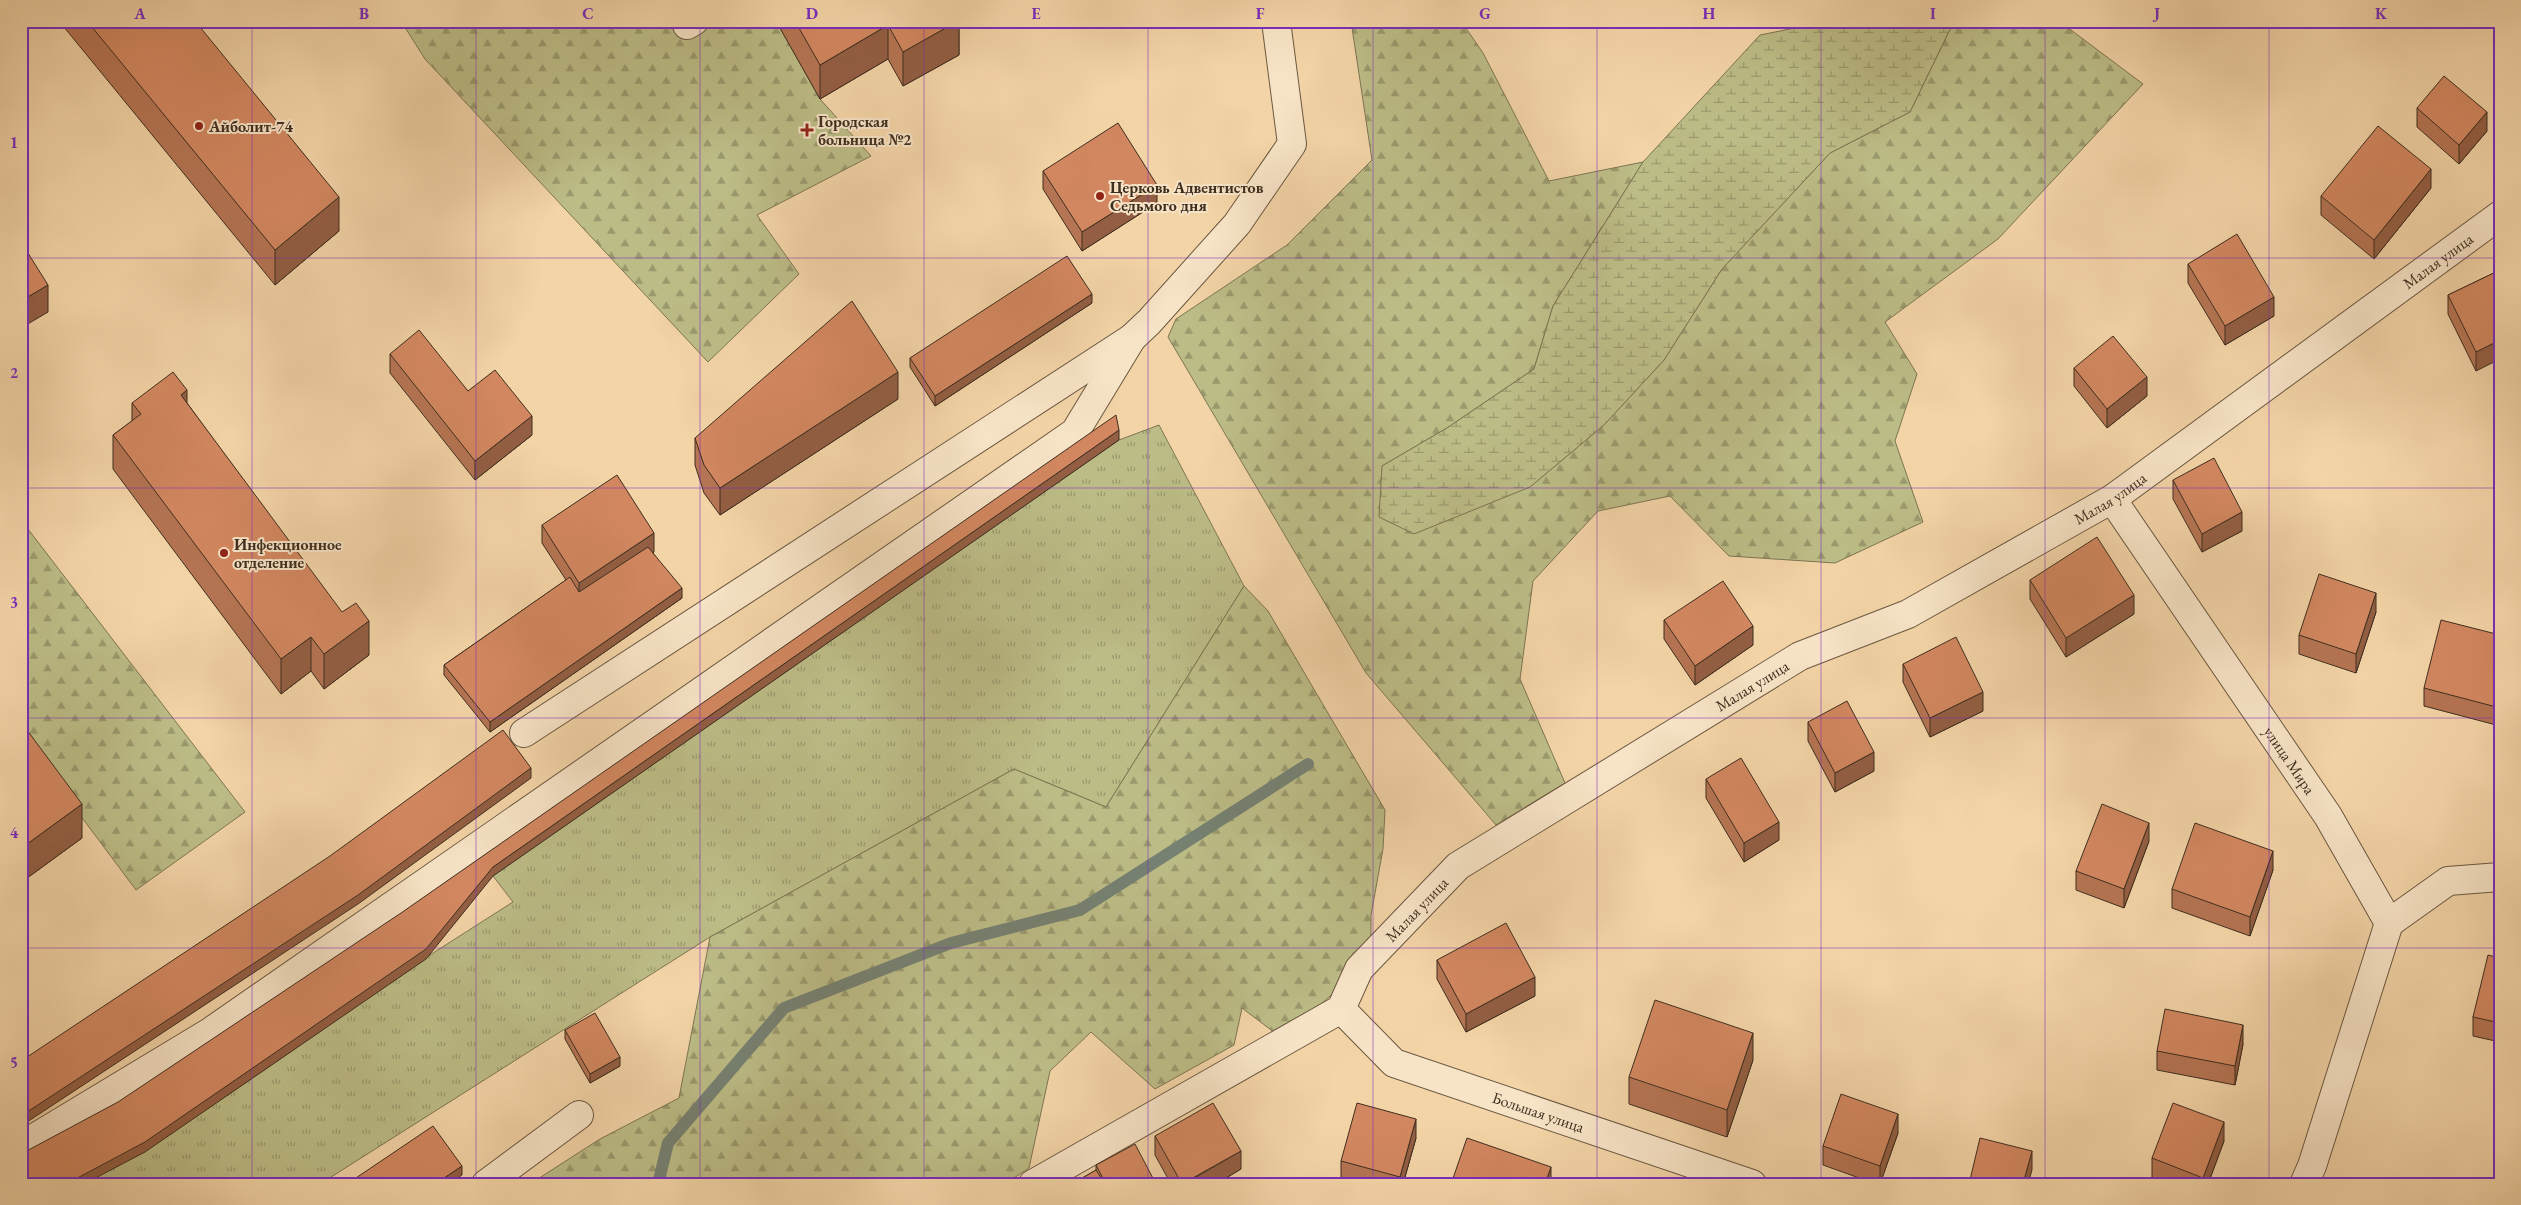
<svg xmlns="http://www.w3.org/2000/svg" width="2521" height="1205" font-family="'EB Garamond',serif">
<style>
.grass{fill:url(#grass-tufts);stroke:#7d7552}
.forest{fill:url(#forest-firs);stroke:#7d7552}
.wetland{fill:url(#wetland-marsh);stroke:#7d7552}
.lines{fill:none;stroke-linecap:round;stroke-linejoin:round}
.stream{stroke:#768172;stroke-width:12}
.minor-casing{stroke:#6b5841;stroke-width:30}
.minor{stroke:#f7e3c6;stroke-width:28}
.wall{fill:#b57453;stroke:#3e2e1f}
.shaded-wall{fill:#935e43;stroke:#3e2e1f}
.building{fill:#d28760;stroke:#3e2e1f}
.grid{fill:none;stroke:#7b2cbf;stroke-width:1;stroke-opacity:0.55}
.poi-dot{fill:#8f2418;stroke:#f7e3c6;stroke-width:2}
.labels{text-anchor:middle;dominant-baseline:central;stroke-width:4;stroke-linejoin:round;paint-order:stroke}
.poi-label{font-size:16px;font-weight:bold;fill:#3e2e1f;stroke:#f7e3c6;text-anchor:start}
.street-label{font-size:16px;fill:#3e2e1f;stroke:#f7e3c6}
.neatline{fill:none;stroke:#7b2cbf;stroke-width:2}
.grid-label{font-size:16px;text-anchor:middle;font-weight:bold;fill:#7b2cbf}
</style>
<defs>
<pattern id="grass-tufts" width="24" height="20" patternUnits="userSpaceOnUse" patternTransform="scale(1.25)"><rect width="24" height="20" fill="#bcbc86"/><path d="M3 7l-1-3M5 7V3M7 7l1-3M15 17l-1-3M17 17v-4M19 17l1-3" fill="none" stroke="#9a996d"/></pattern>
<pattern id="forest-firs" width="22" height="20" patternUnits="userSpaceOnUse" patternTransform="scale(1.25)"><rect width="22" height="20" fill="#bcbc86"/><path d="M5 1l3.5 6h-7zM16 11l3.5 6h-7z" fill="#9a996d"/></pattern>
<pattern id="wetland-marsh" width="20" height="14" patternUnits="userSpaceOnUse" patternTransform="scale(1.25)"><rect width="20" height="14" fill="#bcbc86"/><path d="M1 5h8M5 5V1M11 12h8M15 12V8" fill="none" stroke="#9a996d"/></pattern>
</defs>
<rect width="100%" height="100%" fill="#f3d4a7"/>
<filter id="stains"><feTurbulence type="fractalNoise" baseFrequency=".004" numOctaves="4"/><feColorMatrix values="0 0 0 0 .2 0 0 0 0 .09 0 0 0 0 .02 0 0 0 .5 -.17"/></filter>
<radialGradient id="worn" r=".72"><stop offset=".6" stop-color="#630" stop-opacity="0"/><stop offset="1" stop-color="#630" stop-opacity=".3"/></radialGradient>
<polygon class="grass" points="1159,425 1244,586 1106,807 1014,769 710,937 320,1184 71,1184 513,902 493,876 1119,440"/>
<g class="forest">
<polygon points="401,21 776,21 820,99 871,156 757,215 799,274 708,362 425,59"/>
<polygon points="1351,21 1461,21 1483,53 1549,181 1643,162 1553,306 1534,369 1447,428 1382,466 1530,487 1604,425 1664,360 1722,269 1830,153 1910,112 1954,21 2065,21 2063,24 2143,84 1998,239 1885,322 1917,374 1895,441 1923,522 1835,563 1729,556 1670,496 1598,511 1533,581 1520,679 1565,783 1496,825 1366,673 1168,337 1176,319 1287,245 1372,160"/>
<polygon points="21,520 245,812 136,890 21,736"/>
<polygon points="1244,586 1268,611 1385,810 1383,849 1371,915 1371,939 1341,986 1283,1039 1242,1008 1234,1045 1155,1089 1091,1032 1050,1071 1029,1168 1005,1184 530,1184 600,1139 679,1098 710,937 1014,769 1106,807"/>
</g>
<polygon class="wetland" points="1830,21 1954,21 1910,112 1830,153 1722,269 1664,360 1604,425 1530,487 1414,534 1379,517 1382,466 1447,428 1534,369 1553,306 1643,162 1760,35"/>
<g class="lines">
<polyline class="stream" points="658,1184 668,1143 784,1008 951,943 1080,910 1308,764"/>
<defs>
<g id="minor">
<polyline points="687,25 694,21"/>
<path id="s1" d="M2112,499L2328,816L2389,923L2448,881L2500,877"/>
<polyline points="524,733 1132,338 1149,322 1237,224 1292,144 1276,21"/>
<path id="s2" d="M1341,1009L1394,1063L1752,1184"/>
<polyline points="21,1146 210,1032 1075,432 1132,338"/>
<polyline points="486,1184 579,1115"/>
<path id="s3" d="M1033,1184L1341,1009L1359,969L1458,866L1800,656L1908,614L2112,499L2500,215"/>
<polyline points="2304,1184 2312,1166 2389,923"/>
</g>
</defs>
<use href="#minor" class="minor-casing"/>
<use href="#minor" class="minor"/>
</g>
<g class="wall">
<polygon points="59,21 195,21 339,231 275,285"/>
<polygon points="776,21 959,21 959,55 903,86 888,59 820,99"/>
<polygon points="2417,108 2487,131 2459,164 2417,127"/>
<polygon points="1043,171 1157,203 1082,251 1043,189"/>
<polygon points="2431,188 2374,259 2321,215 2321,196"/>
<polygon points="2188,264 2274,316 2225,345 2188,283"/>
<polygon points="2500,270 2476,371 2448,314 2448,295"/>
<polygon points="1092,303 935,406 910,367 910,358"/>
<polygon points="390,354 468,391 532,435 475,480 390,373"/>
<polygon points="2074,368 2147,396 2107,428 2074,386"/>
<polygon points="898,399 720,515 704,493 695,465 695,438"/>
<polygon points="132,403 187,403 369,655 324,689 311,671 281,694 113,469 113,435 132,421"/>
<polygon points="2173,480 2242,531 2202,552 2173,499"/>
<polygon points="542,525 654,552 653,553 682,598 490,732 444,675 444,665 566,580 542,543"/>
<polygon points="2030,580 2134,614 2066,657 2030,599"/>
<polygon points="2376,612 2356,673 2299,654 2299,635"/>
<polygon points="1664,620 1753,645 1695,685 1664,639"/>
<polygon points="2500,635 2500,726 2424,706 2424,688"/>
<polygon points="1903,664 1983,711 1930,737 1903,682"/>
<polygon points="21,722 82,838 23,881 21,879"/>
<polygon points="1808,722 1874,771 1835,792 1808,741"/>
<polygon points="1706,779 1779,840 1744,862 1706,798"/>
<polygon points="2149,841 2124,908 2076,890 2076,871"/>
<polygon points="2273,870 2250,936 2172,908 2172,889"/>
<polygon points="2500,958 2500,1042 2473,1036 2473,1017"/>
<polygon points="1437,960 1535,996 1466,1032 1437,979"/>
<polygon points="565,1030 620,1066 590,1083 565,1039"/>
<polygon points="2243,1044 2235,1085 2157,1070 2157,1051"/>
<polygon points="1753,1060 1727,1137 1629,1104 1629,1077"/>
<polygon points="1898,1133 1880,1184 1876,1184 1823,1165 1823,1146"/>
<polygon points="1155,1136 1241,1169 1216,1184 1171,1184 1155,1155"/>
<polygon points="1416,1138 1403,1184 1355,1184 1341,1180 1341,1161"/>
<polygon points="2224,1141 2208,1184 2170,1184 2152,1177 2152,1158"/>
<polygon points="1096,1165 1156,1184 1072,1184 1096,1170"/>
</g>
<g class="shaded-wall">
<polygon points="958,21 959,21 959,55 903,86 903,52"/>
<polygon points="888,25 888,59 820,99 820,65"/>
<polygon points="2487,112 2487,131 2459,164 2459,145"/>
<polygon points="2431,169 2431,188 2374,259 2374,240"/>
<polygon points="1157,185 1157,203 1082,251 1082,232"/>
<polygon points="339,197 339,231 275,285 275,250"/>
<polygon points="48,285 48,312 21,328 21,301"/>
<polygon points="1092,294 1092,303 935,406 935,396"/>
<polygon points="2274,297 2274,316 2225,345 2225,326"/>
<polygon points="2500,340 2500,359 2476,371 2476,352"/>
<polygon points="898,372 898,399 720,515 720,488"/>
<polygon points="2147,377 2147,396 2107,428 2107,409"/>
<polygon points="187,390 187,425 181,395"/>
<polygon points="532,416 532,435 475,480 475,461"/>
<polygon points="1119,430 1119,440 493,876 426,959 145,1152 84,1184 66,1184 493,867"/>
<polygon points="2242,512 2242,531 2202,552 2202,534"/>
<polygon points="654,533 654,552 579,602 579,583"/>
<polygon points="682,588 682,598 490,732 490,722"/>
<polygon points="2376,593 2376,612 2356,673 2356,654"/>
<polygon points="2134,595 2134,614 2066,657 2066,638"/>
<polygon points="369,621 369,655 324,689 324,654"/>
<polygon points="1753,626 1753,645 1695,685 1695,666"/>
<polygon points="311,637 311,671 281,694 281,659"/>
<polygon points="1983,692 1983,711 1930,737 1930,718"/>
<polygon points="1874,752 1874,771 1835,792 1835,773"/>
<polygon points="531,768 531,778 358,904 21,1126 21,1116"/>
<polygon points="82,804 82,838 23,881 23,847"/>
<polygon points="1779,822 1779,840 1744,862 1744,843"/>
<polygon points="2149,823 2149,841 2124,908 2124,889"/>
<polygon points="2273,851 2273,870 2250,936 2250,917"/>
<polygon points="1535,977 1535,996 1466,1032 1466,1014"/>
<polygon points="2243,1025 2243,1044 2235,1085 2235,1066"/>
<polygon points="1753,1033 1753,1060 1727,1137 1727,1110"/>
<polygon points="620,1057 620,1066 590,1083 590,1074"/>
<polygon points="1898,1114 1898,1133 1880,1184 1880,1166"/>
<polygon points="1416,1119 1416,1138 1403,1184 1400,1184 1400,1177"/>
<polygon points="2224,1122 2224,1141 2208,1184 2203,1184 2203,1178"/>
<polygon points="1241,1151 1241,1169 1216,1184 1184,1184"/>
<polygon points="2032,1151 2032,1170 2028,1184 2023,1184"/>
<polygon points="462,1166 462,1175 449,1184 435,1184"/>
<polygon points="1551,1167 1551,1184 1545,1184"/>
</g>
<g class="building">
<polygon points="87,21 195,21 339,197 275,250"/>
<polygon points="795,21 958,21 903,52 888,25 820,65"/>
<polygon points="2444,76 2487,112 2459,145 2417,108"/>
<polygon points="1118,123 1157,185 1082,232 1043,171"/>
<polygon points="2378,126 2431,169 2374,240 2321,196"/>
<polygon points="2237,234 2274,297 2225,326 2188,264"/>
<polygon points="21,242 48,285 21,301"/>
<polygon points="1067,256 1092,294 935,396 910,358"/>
<polygon points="2500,270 2500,340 2476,352 2448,295"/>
<polygon points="852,301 898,372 720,488 704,465 695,438"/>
<polygon points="419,330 468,391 495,370 532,416 475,461 390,354"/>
<polygon points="2113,336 2147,377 2107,409 2074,368"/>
<polygon points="173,372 187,390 181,395 342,612 356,603 369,621 324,654 311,637 281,659 113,435 141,414 132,403"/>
<polygon points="1116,415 1119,430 493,867 426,949 145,1142 66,1184 21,1184 21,1154 118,1102 401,913"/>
<polygon points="2214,458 2242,512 2202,534 2173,480"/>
<polygon points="617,475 654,533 579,583 542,525"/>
<polygon points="2097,537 2134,595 2066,638 2030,580"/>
<polygon points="648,547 682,588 490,722 444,665 570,577 579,592"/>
<polygon points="2319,574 2376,593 2356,654 2299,635"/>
<polygon points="1723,581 1753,626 1695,666 1664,620"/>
<polygon points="2441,620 2500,635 2500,708 2424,688"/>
<polygon points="1956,637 1983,692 1930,718 1903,664"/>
<polygon points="1847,701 1874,752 1835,773 1808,722"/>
<polygon points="21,722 82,804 23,847 21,845"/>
<polygon points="503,730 531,768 358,895 21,1116 21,1061 330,856"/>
<polygon points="1741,758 1779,822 1744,843 1706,779"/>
<polygon points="2102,804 2149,823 2124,889 2076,871"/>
<polygon points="2195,823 2273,851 2250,917 2172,889"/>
<polygon points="1506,923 1535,977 1466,1014 1437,960"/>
<polygon points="2488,955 2500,958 2500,1023 2473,1017"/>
<polygon points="1655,1000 1753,1033 1727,1110 1629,1077"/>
<polygon points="2165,1009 2243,1025 2235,1066 2157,1051"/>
<polygon points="595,1013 620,1057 590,1074 565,1030"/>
<polygon points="1841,1094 1898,1114 1880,1166 1823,1146"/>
<polygon points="1213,1103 1241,1151 1182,1184 1155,1136"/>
<polygon points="1357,1103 1416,1119 1400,1177 1341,1161"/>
<polygon points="2173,1103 2224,1122 2203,1178 2152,1158"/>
<polygon points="433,1126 462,1166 435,1184 347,1184"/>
<polygon points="1467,1138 1551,1167 1545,1184 1451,1184"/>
<polygon points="1980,1138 2032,1151 2023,1184 1969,1184"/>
<polygon points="1135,1144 1156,1184 1106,1184 1096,1165"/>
<polygon points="1096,1170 1105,1184 1072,1184"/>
</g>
<path class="grid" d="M252,21V1184M476,21V1184M700,21V1184M924,21V1184M1148,21V1184M1373,21V1184M1597,21V1184M1821,21V1184M2045,21V1184M2269,21V1184M21,258H2500M21,488H2500M21,718H2500M21,948H2500"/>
<g class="poi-dot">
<circle cx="199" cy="126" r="5"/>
<path d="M804.5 122.5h5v5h5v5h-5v5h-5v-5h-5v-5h5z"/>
<circle cx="1100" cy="196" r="5"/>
<circle cx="224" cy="553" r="5"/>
</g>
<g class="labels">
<g class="poi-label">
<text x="818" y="121">Городская<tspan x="818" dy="18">больница №2</tspan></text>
<text x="209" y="126">Айболит-74</text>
<text x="1110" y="187">Церковь Адвентистов<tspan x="1110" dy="18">Седьмого дня</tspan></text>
<text x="234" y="544">Инфекционное<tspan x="234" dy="18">отделение</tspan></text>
</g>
<g class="street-label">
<text stroke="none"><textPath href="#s3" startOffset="1696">Малая улица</textPath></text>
<text stroke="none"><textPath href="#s3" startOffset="1291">Малая улица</textPath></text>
<text stroke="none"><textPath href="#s3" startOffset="886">Малая улица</textPath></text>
<text stroke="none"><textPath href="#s1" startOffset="316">улица Мира</textPath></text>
<text stroke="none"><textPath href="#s3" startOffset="481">Малая улица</textPath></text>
<text stroke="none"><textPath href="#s2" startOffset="228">Большая улица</textPath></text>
</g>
</g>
<rect width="2521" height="1205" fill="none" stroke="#f3d4a7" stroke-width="55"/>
<rect x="28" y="28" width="2466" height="1150" class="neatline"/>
<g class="grid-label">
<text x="140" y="19">A</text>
<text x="364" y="19">B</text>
<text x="588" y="19">C</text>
<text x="812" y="19">D</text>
<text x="1036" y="19">E</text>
<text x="1260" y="19">F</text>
<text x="1485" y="19">G</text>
<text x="1709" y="19">H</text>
<text x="1933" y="19">I</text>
<text x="2157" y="19">J</text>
<text x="2381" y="19">K</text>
<text x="14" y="148">1</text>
<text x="14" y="378">2</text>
<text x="14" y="608">3</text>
<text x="14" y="838">4</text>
<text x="14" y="1068">5</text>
</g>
<rect width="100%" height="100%" filter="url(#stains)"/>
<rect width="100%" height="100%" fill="url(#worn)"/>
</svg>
